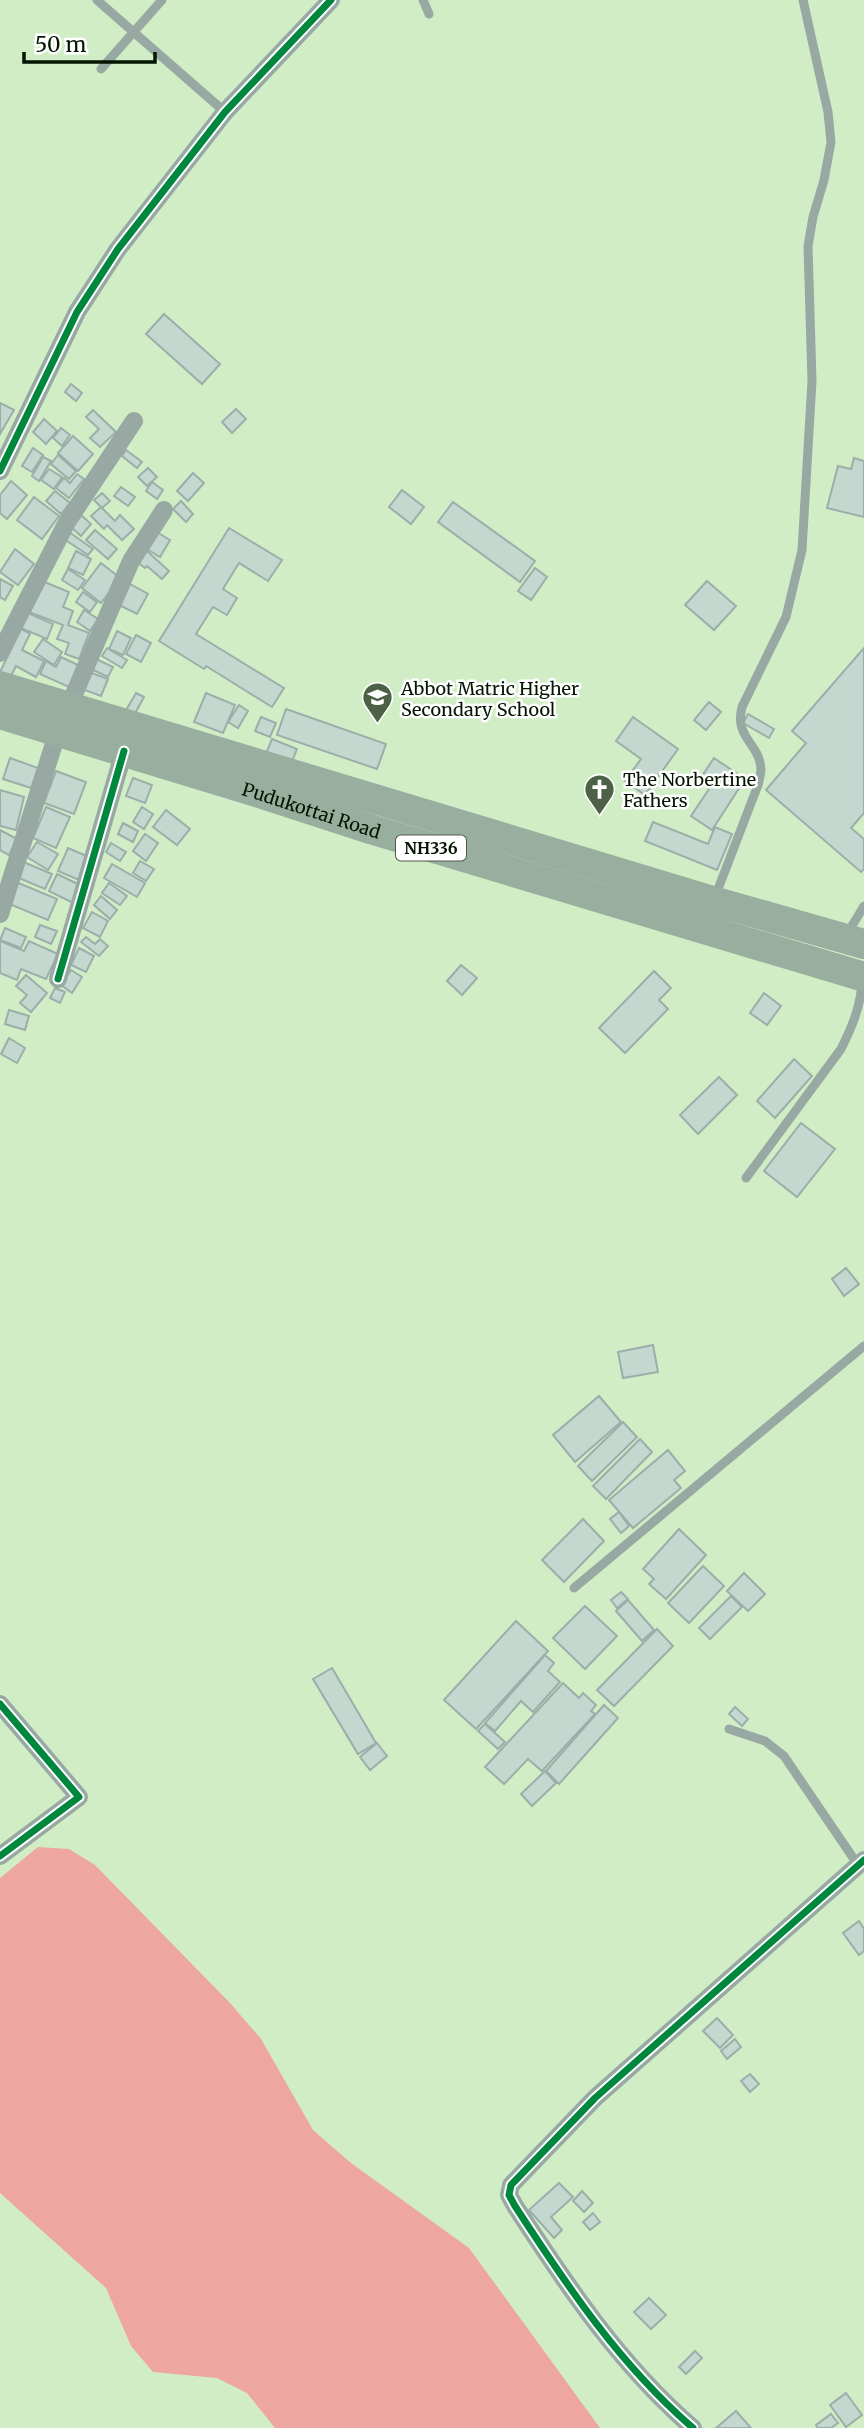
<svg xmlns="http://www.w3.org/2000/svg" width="864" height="2428" font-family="Merriweather,serif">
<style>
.water{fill:#eda7a0}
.building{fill:#c5d8d0;stroke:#9aafa9;stroke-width:2}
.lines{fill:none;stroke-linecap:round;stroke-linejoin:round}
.service{stroke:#98a9a3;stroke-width:9}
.minor{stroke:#98a9a3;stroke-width:18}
.trunk{stroke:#98ae9e;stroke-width:30}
.cycleway-casing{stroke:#fff;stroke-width:11}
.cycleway{stroke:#00873e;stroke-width:7}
.labels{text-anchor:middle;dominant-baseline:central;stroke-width:5;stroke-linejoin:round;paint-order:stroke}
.shield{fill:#fff;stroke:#4f5b4c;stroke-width:2}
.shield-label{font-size:16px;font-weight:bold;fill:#041500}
.poi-label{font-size:18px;fill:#041500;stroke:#fff;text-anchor:start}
.street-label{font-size:18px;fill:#041500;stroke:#fff}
</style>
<rect width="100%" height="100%" fill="#d1edc6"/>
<polygon class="water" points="38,1847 69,1849 95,1865 231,2004 261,2039 313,2130 351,2163 469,2248 600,2428 275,2428 247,2393 217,2378 153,2372 131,2346 106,2288 0,2193 0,1878"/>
<g class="building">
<polygon points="164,314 220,364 202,384 146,334"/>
<polygon points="71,384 82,393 76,401 65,392"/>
<polygon points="0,403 14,410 0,434"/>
<polygon points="236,409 246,419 232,433 222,422"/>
<polygon points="93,410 116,432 100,447 90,438 99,429 86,417"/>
<polygon points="44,419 57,431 46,444 33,432"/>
<polygon points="61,428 70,435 62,446 53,438"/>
<polygon points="73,436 93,454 78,471 58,453"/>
<polygon points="33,448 43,455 32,472 22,466"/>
<polygon points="126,450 142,462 137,468 122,456"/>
<polygon points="58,455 76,471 69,479 51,464"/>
<polygon points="43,457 51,461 39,481 32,476"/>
<polygon points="854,458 864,461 864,517 827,508 838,466 851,469"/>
<polygon points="148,468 157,477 147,486 138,477"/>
<polygon points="49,469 62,477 54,489 41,480"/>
<polygon points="193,473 204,483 188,501 177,491"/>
<polygon points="77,474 84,479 69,498 56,488 64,478 70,483"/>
<polygon points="11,481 27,495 7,519 0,513 0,495"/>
<polygon points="152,482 163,490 157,499 146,491"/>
<polygon points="121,487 135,497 128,506 114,496"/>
<polygon points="402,490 424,507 411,524 389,507"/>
<polygon points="55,491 70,503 61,514 46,501"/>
<polygon points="102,493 110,501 102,508 115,521 120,515 134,529 122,540 107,525 104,529 91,516 101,507 94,500"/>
<polygon points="34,497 59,516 42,539 17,520"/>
<polygon points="181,501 193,514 186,522 173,509"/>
<polygon points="453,502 535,561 520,582 438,522"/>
<polygon points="81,515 91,524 81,536 71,527"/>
<polygon points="229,528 282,560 268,581 239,563 223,589 237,598 227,615 213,607 196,634 284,688 272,707 206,666 204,669 159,641"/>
<polygon points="95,530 117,549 108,559 86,540"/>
<polygon points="155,531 170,540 160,557 145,548"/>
<polygon points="69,532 93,549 88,555 64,539"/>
<polygon points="15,549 34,564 18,585 0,572"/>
<polygon points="76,551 91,559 83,575 68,568"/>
<polygon points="147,551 169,571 162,579 147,566 145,568 137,562"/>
<polygon points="101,563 120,578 101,603 82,588"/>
<polygon points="535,568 547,577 531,600 518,591"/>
<polygon points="68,569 85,580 78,590 62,580"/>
<polygon points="0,579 13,586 5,600 0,597"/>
<polygon points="42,581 69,592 63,607 73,611 68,625 89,633 79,659 65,654 69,643 57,639 63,625 29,612"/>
<polygon points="707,581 736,606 714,630 685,605"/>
<polygon points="130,584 148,594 137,614 119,605"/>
<polygon points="83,592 97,602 90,612 76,602"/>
<polygon points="84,610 98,619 90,631 77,622"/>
<polygon points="28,613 53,624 47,639 21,628"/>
<polygon points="21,629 30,634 22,650 44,661 36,677 16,666 8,682 0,672"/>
<polygon points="117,631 131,638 123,655 109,649"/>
<polygon points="136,635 151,643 141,662 126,654"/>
<polygon points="43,639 62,652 54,665 34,652"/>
<polygon points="107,648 127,660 122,668 102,656"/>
<polygon points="864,648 864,813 851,828 864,839 864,869 861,872 766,790 806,743 792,731"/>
<polygon points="61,657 80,666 69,687 40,674 46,661 56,667"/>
<polygon points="96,659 113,667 108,677 91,669"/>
<polygon points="89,672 108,679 101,696 82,689"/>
<polygon points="136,693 144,697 133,717 125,712"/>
<polygon points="206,693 235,705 223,733 194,722"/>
<polygon points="709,702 721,712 706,730 694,720"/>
<polygon points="239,705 248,711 238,728 228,722"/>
<polygon points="286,709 386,744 377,769 277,735"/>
<polygon points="748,714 774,729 769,738 743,723"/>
<polygon points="261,717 276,723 270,737 255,731"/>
<polygon points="633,717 678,749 645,795 625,781 641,759 616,741"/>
<polygon points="272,739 297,749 290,766 265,756"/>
<polygon points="10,758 38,768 31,788 3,779"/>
<polygon points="714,758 745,779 712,830 691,816 711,786 700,779"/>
<polygon points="56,771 86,782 74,814 44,803"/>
<polygon points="133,778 152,785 145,803 126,796"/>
<polygon points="0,790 24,797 16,830 0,826"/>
<polygon points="46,807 70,817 56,848 33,838"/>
<polygon points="142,807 153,814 144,829 133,822"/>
<polygon points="166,810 190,829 177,845 153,827"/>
<polygon points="653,822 708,844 715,827 732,834 717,870 645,841"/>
<polygon points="123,823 138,831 133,842 118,834"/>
<polygon points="0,830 17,839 9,855 0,850"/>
<polygon points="145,834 158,843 146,861 133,851"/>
<polygon points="37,842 58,854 48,870 27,857"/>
<polygon points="111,843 126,852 120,861 106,852"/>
<polygon points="68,848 89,857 79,880 58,871"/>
<polygon points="21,861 52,874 45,889 14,876"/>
<polygon points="140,861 154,869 146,881 133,873"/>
<polygon points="112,864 145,883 137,897 104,878"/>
<polygon points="57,874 82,886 73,903 49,891"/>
<polygon points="16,882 57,899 48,920 7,903"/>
<polygon points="109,883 127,896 120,905 102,893"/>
<polygon points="101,896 117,910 110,919 94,905"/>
<polygon points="92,912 108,921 100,937 83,928"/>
<polygon points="40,925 57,931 51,944 35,937"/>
<polygon points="5,928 26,937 21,948 0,940"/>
<polygon points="86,937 95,944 100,939 108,946 99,956 81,942"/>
<polygon points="0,941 24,951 29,941 58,954 46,979 21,969 17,980 0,973"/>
<polygon points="79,948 94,956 86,972 71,965"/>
<polygon points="461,965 477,978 462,995 447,981"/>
<polygon points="71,970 82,977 72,993 61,985"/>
<polygon points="654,971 671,988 659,1000 668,1009 625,1053 599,1028"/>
<polygon points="26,975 47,993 31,1012 20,1003 27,995 16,986"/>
<polygon points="55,988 65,992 60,1003 50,998"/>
<polygon points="764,993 781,1006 767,1025 750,1013"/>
<polygon points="9,1010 29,1016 25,1030 5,1024"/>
<polygon points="9,1038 25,1048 17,1063 1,1054"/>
<polygon points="794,1059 812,1076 775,1118 757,1101"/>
<polygon points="719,1077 737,1095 698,1134 680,1115"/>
<polygon points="801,1123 835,1149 797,1197 764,1171"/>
<polygon points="846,1268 859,1284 844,1296 832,1279"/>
<polygon points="653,1345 658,1372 623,1378 618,1352"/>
<polygon points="599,1396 621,1422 575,1462 553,1435"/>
<polygon points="623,1422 637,1437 592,1481 578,1466"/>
<polygon points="640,1439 652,1452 606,1499 593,1486"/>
<polygon points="668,1450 685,1471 674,1480 681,1488 633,1528 609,1500"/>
<polygon points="619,1512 629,1526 621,1533 610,1519"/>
<polygon points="583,1519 604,1541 564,1582 542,1560"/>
<polygon points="679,1529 706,1555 666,1599 649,1584 654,1579 643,1569"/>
<polygon points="703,1566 724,1586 689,1623 668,1603"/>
<polygon points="744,1573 765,1594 748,1611 727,1591"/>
<polygon points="621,1592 628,1599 617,1608 611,1600"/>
<polygon points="731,1596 742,1607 710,1639 699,1628"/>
<polygon points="628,1600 654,1630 642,1641 616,1611"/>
<polygon points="585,1606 617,1636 585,1669 553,1638"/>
<polygon points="516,1621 548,1651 476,1729 444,1700"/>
<polygon points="657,1629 673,1646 614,1706 597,1690"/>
<polygon points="545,1655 554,1663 548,1671 560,1682 533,1712 521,1701 495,1731 485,1723"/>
<polygon points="332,1668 376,1743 358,1754 313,1679"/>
<polygon points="563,1683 579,1698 583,1693 596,1705 591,1711 595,1714 542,1771 528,1759 504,1784 485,1767"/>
<polygon points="604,1705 618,1718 559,1784 546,1771"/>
<polygon points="735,1707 748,1719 742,1726 729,1714"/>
<polygon points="485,1724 505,1742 498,1749 478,1731"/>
<polygon points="377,1743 387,1756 370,1770 360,1757"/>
<polygon points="545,1771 556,1783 532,1806 521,1794"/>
<polygon points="859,1921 864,1929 864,1951 859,1955 843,1933"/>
<polygon points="717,2018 733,2035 720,2048 703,2031"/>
<polygon points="735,2039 741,2047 727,2059 721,2051"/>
<polygon points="750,2074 759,2084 750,2092 741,2081"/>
<polygon points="559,2183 573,2197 551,2217 562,2230 554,2238 529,2210"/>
<polygon points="582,2191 593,2203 584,2212 573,2201"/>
<polygon points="593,2213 600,2222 590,2230 583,2222"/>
<polygon points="649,2298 666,2315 651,2329 634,2312"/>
<polygon points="695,2351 702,2358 686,2374 679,2367"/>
<polygon points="846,2393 862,2415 846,2427 830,2405"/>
<polygon points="736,2411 751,2428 716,2428"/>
<polygon points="831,2414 838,2423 831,2428 818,2428 816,2425"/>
</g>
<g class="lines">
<g class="service">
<polyline points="97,0 225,112"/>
<polyline points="423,0 429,14"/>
<polyline points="101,69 162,0"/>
<path d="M715,897L758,785C759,781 761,774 761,769C759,742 734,738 742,707L786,617L802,550L812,381L808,246L813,217L824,180L831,142L828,112L803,0"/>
<polyline points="847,934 864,906"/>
<path d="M746,1178L841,1049C852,1027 861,1006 862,981"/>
<polyline points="574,1588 864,1346"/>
<polyline points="729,1729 765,1741 784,1756 858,1865"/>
</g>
<g class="minor">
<polyline points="0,471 77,312 118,249 225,112 331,0"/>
<polyline points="0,653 67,522 134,421"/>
<polyline points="69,706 131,561 164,510"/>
<polyline points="0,914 58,731"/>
<polyline points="58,979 124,751"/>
<polyline points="0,1704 79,1797 0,1856"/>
<path d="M693,2428C620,2365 567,2286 515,2206L509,2195L511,2185L595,2098L864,1860"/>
</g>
<g class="trunk">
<polyline points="0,686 713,901 864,944"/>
<path id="s1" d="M0,714L256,792L370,829L864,977"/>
</g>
<defs>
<g id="cycleway">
<polyline points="0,471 77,312 118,249 225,112 331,0"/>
<polyline points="58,979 124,751"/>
<polyline points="0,1704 79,1797 0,1856"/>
<path d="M693,2428C620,2365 567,2286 515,2206L509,2195L511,2185L595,2098L864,1860"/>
</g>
</defs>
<use href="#cycleway" class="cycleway-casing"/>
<use href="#cycleway" class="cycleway"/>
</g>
<defs>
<symbol id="school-pin" viewBox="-11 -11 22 30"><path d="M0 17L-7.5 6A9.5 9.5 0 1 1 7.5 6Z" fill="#4c6145" stroke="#fff"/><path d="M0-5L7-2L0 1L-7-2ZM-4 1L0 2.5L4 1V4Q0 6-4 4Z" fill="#fff"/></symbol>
<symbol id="church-pin" viewBox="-11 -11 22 30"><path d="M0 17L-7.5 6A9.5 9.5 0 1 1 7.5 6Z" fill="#4c6145" stroke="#fff"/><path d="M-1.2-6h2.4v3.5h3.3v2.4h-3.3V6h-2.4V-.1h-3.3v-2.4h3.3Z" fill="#fff"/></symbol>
</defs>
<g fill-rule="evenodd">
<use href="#school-pin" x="360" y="680" width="35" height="47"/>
<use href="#church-pin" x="582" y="772" width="35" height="47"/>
</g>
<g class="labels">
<rect class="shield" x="396" y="835.5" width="70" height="25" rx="5"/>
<g class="shield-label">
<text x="431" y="848">NH336</text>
</g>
<g class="poi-label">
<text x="401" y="688">Abbot Matric Higher<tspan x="401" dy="21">Secondary School</tspan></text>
<text x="623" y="779">The Norbertine<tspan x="623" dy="21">Fathers</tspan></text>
</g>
<g class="street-label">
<text stroke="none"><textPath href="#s1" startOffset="326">Pudukottai Road</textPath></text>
</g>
</g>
<path d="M24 52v10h131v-10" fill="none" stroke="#041500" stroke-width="3.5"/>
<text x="35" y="52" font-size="21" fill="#041500" stroke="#ffffff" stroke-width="5" paint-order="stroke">50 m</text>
</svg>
